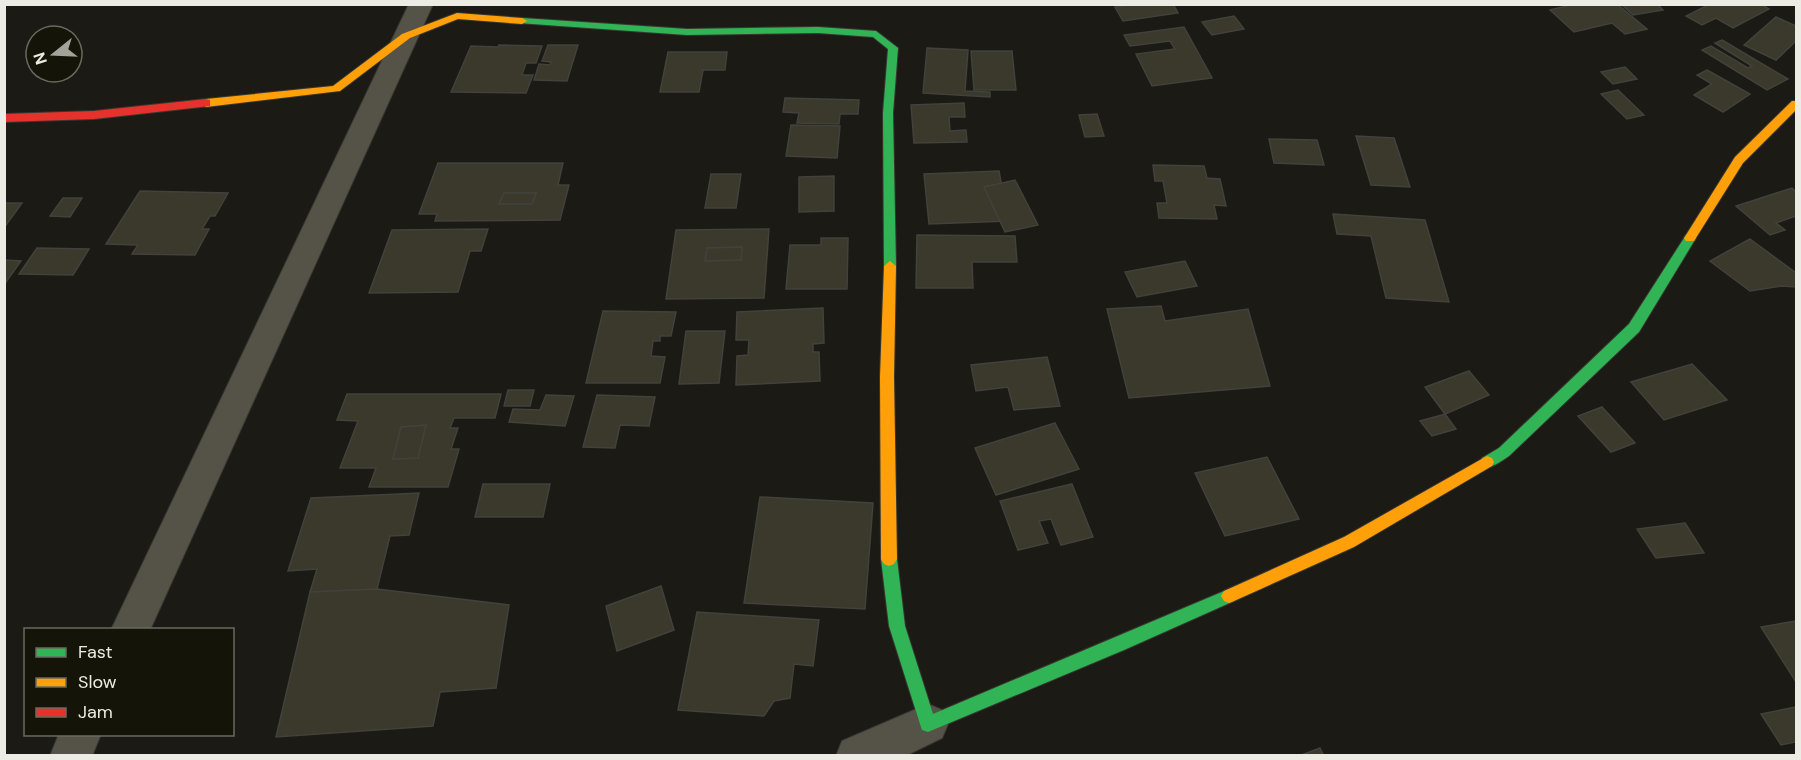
<svg xmlns="http://www.w3.org/2000/svg" width="1801" height="760" font-family="'DM Sans',sans-serif">
<style>
.building{fill:#3b392c;stroke:#42413c;stroke-width:1.5;fill-rule:evenodd}
.lines{fill:none;stroke-linecap:round;stroke-linejoin:round}
.street-casing{stroke:#383732;stroke-width:2}
.fast-casing{stroke:#383732;stroke-width:2}
.slow-casing{stroke:#383732;stroke-width:2}
.jam-casing{stroke:#383732;stroke-width:2}
.street{fill:#555348;fill-rule:evenodd}
.fast{fill:#30b455;fill-rule:evenodd}
.slow{fill:#ff9f0a;fill-rule:evenodd}
.jam{fill:#e5322d;fill-rule:evenodd}
</style>
<rect width="100%" height="100%" fill="#1b1a14"/>
<g class="building">
<polygon points="1135,4 1173,4 1178,13 1123,21 1115,7"/>
<polygon points="1575,4 1617,4 1647,29 1625,34 1612,23 1574,32 1550,10"/>
<polygon points="1621,4 1657,4 1663,10 1633,15"/>
<polygon points="1710,4 1761,4 1769,9 1733,28 1716,18 1702,25 1686,16"/>
<polygon points="1234,16 1244,29 1212,35 1202,22"/>
<polygon points="1776,17 1796,26 1796,41 1776,60 1744,45"/>
<polygon points="1184,27 1212,78 1152,86 1136,54 1175,49 1170,41 1130,46 1124,35"/>
<polygon points="1722,40 1788,79 1767,90 1702,50 1711,46 1748,68 1752,66 1715,43"/>
<polygon points="499,45 542,46 536,63 526,63 522,75 533,75 526,93 451,92 471,46 498,47"/>
<polygon points="548,45 578,45 567,81 534,80 539,64 550,65 551,62 542,61"/>
<polygon points="927,48 968,50 965,91 990,92 990,97 923,93"/>
<polygon points="971,51 1012,51 1016,90 974,90"/>
<polygon points="668,52 727,52 725,70 703,70 699,92 660,92"/>
<polygon points="1625,67 1637,79 1613,84 1601,72"/>
<polygon points="1707,70 1750,94 1723,112 1694,95 1712,84 1697,75"/>
<polygon points="1618,90 1644,115 1627,119 1601,94"/>
<polygon points="785,98 859,100 858,114 840,114 839,124 797,123 799,113 783,112"/>
<polygon points="964,103 965,117 949,117 950,131 966,130 967,142 914,143 911,105"/>
<polygon points="1097,114 1104,136 1085,137 1079,115"/>
<polygon points="791,125 840,126 837,158 786,156"/>
<polygon points="1356,136 1394,138 1410,187 1371,185"/>
<polygon points="1269,139 1317,140 1324,165 1274,163"/>
<path d="M438,163H563L558,185H569L560,220L435,221L437,214H419ZM504,193H536L532,204H499Z"/>
<polygon points="1153,165 1204,166 1207,178 1220,179 1226,206 1214,205 1217,219 1159,218 1157,203 1167,203 1163,181 1155,181"/>
<polygon points="999,171 1008,221 929,224 924,174"/>
<polygon points="711,174 741,174 736,208 705,208"/>
<polygon points="834,176 834,211 799,212 799,177"/>
<polygon points="1015,180 1038,225 1005,232 984,187"/>
<polygon points="1792,188 1796,192 1796,216 1776,223 1785,230 1770,235 1736,206"/>
<polygon points="140,191 228,193 215,216 210,216 202,229 209,229 195,255 132,254 138,245 106,244"/>
<polygon points="504,193 536,193 532,204 499,204"/>
<polygon points="63,198 82,198 70,217 50,216"/>
<polygon points="4,203 22,203 4,228"/>
<polygon points="1333,214 1425,220 1449,302 1386,298 1371,236 1337,234"/>
<polygon points="488,229 481,251 470,251 458,292 369,293 392,230"/>
<path d="M769,229L764,298L666,299L676,230ZM742,247L741,260L705,261L707,248Z"/>
<polygon points="917,235 1015,236 1017,262 972,262 973,288 916,288"/>
<polygon points="821,238 848,238 847,289 786,289 790,245 821,245"/>
<polygon points="1750,239 1796,273 1796,287 1782,286 1750,291 1710,261"/>
<polygon points="742,247 741,260 705,261 707,248"/>
<polygon points="37,248 89,249 73,275 19,274"/>
<polygon points="4,260 21,261 4,285"/>
<polygon points="1185,261 1197,286 1137,297 1125,272"/>
<polygon points="1161,306 1165,321 1248,309 1270,386 1129,398 1107,309"/>
<polygon points="823,308 824,343 813,344 813,352 819,352 820,381 736,385 737,356 748,355 749,340 736,340 737,312"/>
<polygon points="603,311 676,312 671,336 660,336 660,341 653,341 651,356 665,357 660,383 586,383"/>
<polygon points="686,331 725,331 719,383 679,384"/>
<polygon points="1047,357 1060,406 1014,410 1008,387 976,391 971,365"/>
<polygon points="1692,364 1727,400 1664,420 1631,382"/>
<polygon points="1469,371 1489,395 1445,414 1425,387"/>
<polygon points="508,390 534,390 530,406 504,406"/>
<path d="M347,394H501L495,418H454L450,428H458L451,449H459L448,487H369L376,468H340L358,421L337,420ZM426,425L418,458L393,459L401,427Z"/>
<polygon points="546,395 574,396 565,426 509,422 513,409 540,410"/>
<polygon points="597,395 655,397 649,426 620,425 615,448 583,447"/>
<polygon points="1602,407 1635,443 1611,452 1578,416"/>
<polygon points="1445,414 1456,429 1432,436 1420,421"/>
<polygon points="1055,423 1079,469 996,495 975,448"/>
<polygon points="426,425 418,458 393,459 401,427"/>
<polygon points="1267,457 1299,519 1225,536 1195,473"/>
<polygon points="483,484 550,484 543,517 475,517"/>
<polygon points="1072,484 1093,537 1061,545 1051,519 1039,521 1048,543 1018,550 1000,501"/>
<polygon points="419,493 409,535 390,536 377,589 310,592 317,569 288,571 311,498"/>
<polygon points="760,497 873,503 865,609 744,603"/>
<polygon points="1685,523 1704,553 1656,558 1637,529"/>
<polygon points="661,586 674,630 617,651 606,606"/>
<polygon points="377,589 509,605 496,688 440,692 433,726 276,737 310,592"/>
<polygon points="697,612 819,620 813,666 794,664 790,698 774,701 764,716 678,710"/>
<polygon points="1796,621 1796,682 1761,627"/>
<polygon points="1796,707 1796,742 1781,745 1761,714"/>
<polygon points="1320,748 1324,756 1299,756"/>
</g>
<g class="lines">
<defs>
<g id="street">
<polygon points="409,4 433,4 150,630 111,630"/>
<polygon points="928,704 942,710 948,724 942,738 905,756 836,756 842,741"/>
<polygon points="59,734 101,734 92,756 50,756"/>
</g>
<g id="fast">
<polygon points="522,18 687,29 818,27 876,31 898,48 893,113 896,266 894,269 886,269 884,266 883,113 888,49 873,37 818,33 687,35 518,23 517,21"/>
<path d="M1690,234L1696,238L1639,332L1509,456C1501,461 1491,470 1482,466L1480,462L1482,458L1499,448L1629,324L1686,235Z"/>
<polygon points="889,552 894,554 897,559 905,626 933,714 1229,589 1234,591 1237,596 1234,601 1124,650 928,732 922,730 920,724 889,626 881,559 884,554"/>
</g>
<g id="slow">
<polygon points="457,13 522,18 527,21 522,24 458,19 410,38 340,91 206,107 201,103 206,99 333,86 402,34"/>
<polygon points="1792,101 1796,101 1796,110 1743,163 1694,241 1686,241 1684,238 1686,235 1735,157"/>
<polygon points="890,261 896,266 894,377 897,559 894,564 889,566 884,564 881,559 880,377 884,266"/>
<polygon points="1487,456 1492,458 1494,462 1492,466 1354,547 1234,601 1229,603 1224,601 1221,596 1224,591 1344,537"/>
</g>
<polygon id="jam" points="206,99 210,100 210,106 94,119 4,122 4,114 94,111"/>
</defs>
<use href="#street" class="street-casing"/>
<use href="#fast" class="fast-casing"/>
<use href="#slow" class="slow-casing"/>
<use href="#jam" class="jam-casing"/>
<use href="#street" class="street"/>
<use href="#fast" class="fast"/>
<use href="#slow" class="slow"/>
<use href="#jam" class="jam"/>
</g>
<rect width="1801" height="760" fill="none" stroke="#edece4" stroke-width="12"/>
<rect x="24" y="628" width="210" height="108" fill="#151408" stroke="#6b6a60" stroke-width="1.5"/>
<rect x="36" y="648" width="30" height="9" fill="#30b455" stroke="#6b6a60" stroke-width="1.5"/>
<text x="78" y="658" font-size="18" fill="#edece4">Fast</text>
<rect x="36" y="678" width="30" height="9" fill="#ff9f0a" stroke="#6b6a60" stroke-width="1.5"/>
<text x="78" y="688" font-size="18" fill="#edece4">Slow</text>
<rect x="36" y="708" width="30" height="9" fill="#e5322d" stroke="#6b6a60" stroke-width="1.5"/>
<text x="78" y="718" font-size="18" fill="#edece4">Jam</text>
<g transform="translate(54 54) rotate(252)"><circle r="28" fill="#151408" stroke="#6b6a60" stroke-width="1.5"/>
<path d="M0-4.5L10 22L0 15L-10 22Z" fill="#a4a29b"/>
<text y="-9" font-size="16" font-weight="bold" text-anchor="middle" fill="#edece4">N</text>
</g>
</svg>
